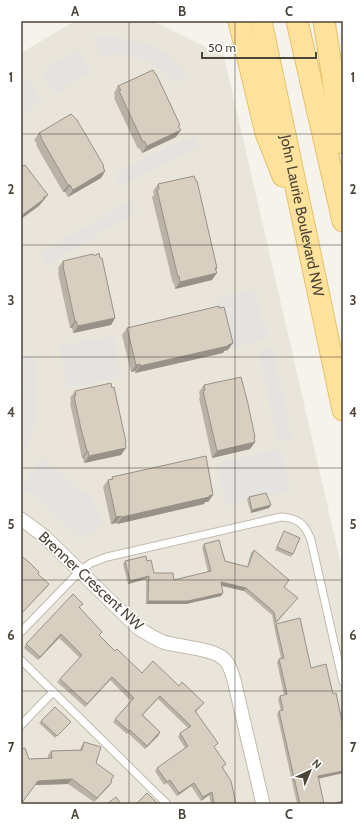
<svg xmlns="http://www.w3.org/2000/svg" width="364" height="825" font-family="Cabin,sans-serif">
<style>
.residential{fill:#eae5da}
.parking{fill:#e5e3e0}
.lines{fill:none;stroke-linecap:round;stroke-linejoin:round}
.lane-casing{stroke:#c2bbae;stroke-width:9}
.street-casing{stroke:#c2bbae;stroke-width:15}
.primary-casing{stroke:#e6c16a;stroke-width:23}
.lane{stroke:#fff;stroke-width:7}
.street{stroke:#fff;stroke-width:13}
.primary{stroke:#ffe39c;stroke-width:21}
.wall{fill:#bab2a6}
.shaded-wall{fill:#979187}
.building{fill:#d8cfc1;stroke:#979187}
.grid{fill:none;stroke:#4b4439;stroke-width:1;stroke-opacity:0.55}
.labels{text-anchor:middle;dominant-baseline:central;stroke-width:3;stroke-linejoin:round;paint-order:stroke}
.street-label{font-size:15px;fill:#4b4439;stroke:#fff}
.neatline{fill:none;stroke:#4b4439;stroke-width:1.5}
.grid-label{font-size:13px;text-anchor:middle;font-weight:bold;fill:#4b4439}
</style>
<rect width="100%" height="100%" fill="#f6f3ec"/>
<polygon class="residential" points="75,21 153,21 224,56 343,573 343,804 21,804 21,53"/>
<g class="parking">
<polygon points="107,37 132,39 156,48 167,55 187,74 174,84 161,70 144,59 122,54 99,55 95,38"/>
<polygon points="78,49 92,71 55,94 41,72"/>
<polygon points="27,76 43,101 21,116 21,80"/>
<polygon points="194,137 198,147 152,169 122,186 114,175 167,147"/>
<polygon points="132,200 138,211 48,265 41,253"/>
<polygon points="255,289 268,339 230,349 216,299"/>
<polygon points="114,336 120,377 67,388 60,345"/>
<polygon points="273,348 292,439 278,442 259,351"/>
<polygon points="34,355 38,391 37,410 34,428 24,456 21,455 21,408 23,377 22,359"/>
<polygon points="280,449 290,491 226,506 217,463"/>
<polygon points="41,459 90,497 101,519 103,522 81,539 46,505 22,488"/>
</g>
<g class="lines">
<defs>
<g id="lane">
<path d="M21,632L80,571L91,563L107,557L281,517C298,518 305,524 311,540L343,682"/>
<polyline points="21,660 167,804"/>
<polyline points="21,725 53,692"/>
</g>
<path id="street" d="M21,519L44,536L138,628C146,633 154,638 163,642C179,647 214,648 225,660C230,665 232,674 234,680L263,804"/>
<g id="primary">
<polyline points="239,21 266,133 283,176"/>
<path id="s1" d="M261,21L343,410"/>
<polyline points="297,21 343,221"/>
<polyline points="324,21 343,143"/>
</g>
</defs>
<use href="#lane" class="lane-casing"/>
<use href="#street" class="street-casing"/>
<use href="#primary" class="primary-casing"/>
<use href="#lane" class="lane"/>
<use href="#street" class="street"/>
<use href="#primary" class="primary"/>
</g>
<g class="wall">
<polygon points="118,86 179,126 176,137 142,153 139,148 138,149 114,98 115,96 114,93"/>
<polygon points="39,133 103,167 105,171 101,178 68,197 65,192 63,192 36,145 37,144 34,140"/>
<polygon points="196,181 217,268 212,280 175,289 174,283 173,284 152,197 154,195 153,191 158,184"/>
<polygon points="63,261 115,318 111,325 73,333 72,328 70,328 58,273 59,272 58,268"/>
<polygon points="127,328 228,350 224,351 223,353 135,373 135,371 131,372 122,335"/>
<polygon points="204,385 254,438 255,442 250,449 212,458 199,398 200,396 199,392"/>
<polygon points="75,391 126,442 121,455 84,463 83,458 82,458 70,403 71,402 70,398"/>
<polygon points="112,477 213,495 208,502 205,502 204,504 117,524 116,523 111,524 103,487 108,480 111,480"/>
<polygon points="249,497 271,505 269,508 251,513 247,500"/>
<polygon points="284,531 293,554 291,557 275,550 283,534"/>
<polygon points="204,544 225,561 247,567 251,553 254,550 284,587 295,601 274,626 272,615 244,591 222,586 221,596 186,604 146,604 146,579 128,584 123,564 125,561 147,561 154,573 174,580 208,572 202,547"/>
<polygon points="80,608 99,636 115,651 142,673 201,706 196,712 214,747 223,767 222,768 236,804 211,804 209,795 201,801 191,786 177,796 167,783 164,785 155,771 157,768 185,748 178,737 180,733 188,728 158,699 143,715 160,732 158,736 145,749 128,733 127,734 113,722 131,701 110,680 85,707 57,682 60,679 80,658 59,638 38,660 24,648 26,644"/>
<polygon points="276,624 311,668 333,694 343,726 343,773 318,779 324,804 297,804 277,714 279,711 281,711 278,699 280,696 284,695 277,662 279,659 281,658 274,626"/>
<polygon points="41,721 71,722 55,738 39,723"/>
<polygon points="84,742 96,763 112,782 109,786 94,802 68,784 35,785 29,759 48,758 48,755 51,751 80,750 81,747"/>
</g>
<g class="shaded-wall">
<polygon points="181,130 176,137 142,153 147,146"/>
<polygon points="105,171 101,178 68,197 73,190"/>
<polygon points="68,185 70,185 65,192 63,192"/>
<polygon points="48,195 39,206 21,219 21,216"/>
<polygon points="217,268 213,274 217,273 212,280 175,289 180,282"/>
<polygon points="115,318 111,325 73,333 78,326"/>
<polygon points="75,321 76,321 72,328 70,328"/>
<polygon points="233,343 228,350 224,351 223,353 135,373 140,366"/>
<polygon points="140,364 135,371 131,372 136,365"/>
<polygon points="254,437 255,437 251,443 255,442 250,449 212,458 217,451"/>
<polygon points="126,442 122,449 126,448 121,455 84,463 89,456"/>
<polygon points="87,451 88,451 83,458 82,458"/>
<polygon points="213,495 208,502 205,502 204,504 117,524 122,517"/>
<polygon points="271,505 269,508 251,513 252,510"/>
<polygon points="121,516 116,523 111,524 116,517"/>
<polygon points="149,576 146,579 128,584 130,581"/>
<polygon points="221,582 246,588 244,591 219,585"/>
<polygon points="49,584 47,587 21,614"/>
<polygon points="223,593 221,596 186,604 146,604 148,601"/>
<polygon points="61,634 59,638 38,660 40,657"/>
<polygon points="112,677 110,680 85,707 87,704"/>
<polygon points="160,732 158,736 145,749 147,746"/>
<polygon points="343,771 343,773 316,779 318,776"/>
<polygon points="72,779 68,784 35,785 38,781"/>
<polygon points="112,782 109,786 94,802 97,798"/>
<polygon points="194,783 191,786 177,796 179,793"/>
<polygon points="212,792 209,795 201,801 203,797"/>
</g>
<g class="building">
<polygon points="153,70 155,74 156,74 166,95 180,125 178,126 181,130 147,146 144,141 143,142 133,121 119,91 121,90 118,86"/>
<polygon points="71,114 77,120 104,166 103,167 105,171 73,190 70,185 68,185 41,138 42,138 39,133"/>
<polygon points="25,165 48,195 43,198 44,199 21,216 21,167"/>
<polygon points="194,176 196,181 197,181 217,268 215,268 217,273 180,282 179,276 178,277 157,190 159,189 158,184"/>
<polygon points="99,253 100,258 102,258 115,318 78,326 76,321 75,321 63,266 64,266 63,261 93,254 94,256"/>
<polygon points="219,306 219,308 224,307 233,343 228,345 228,346 140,366 140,364 136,365 127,328"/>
<polygon points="241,377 248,404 255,437 254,437 255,442 217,451 203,391 205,390 204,385"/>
<polygon points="111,383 112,388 114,387 119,410 126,442 125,443 126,448 89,456 88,451 87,451 81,429 74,396 76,396 75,391"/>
<polygon points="206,456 213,495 209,496 209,497 122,517 121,516 116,517 108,480 113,479 112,477"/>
<polygon points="266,493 271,505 252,510 249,497"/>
<polygon points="284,531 300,538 293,554 277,547"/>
<polygon points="219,540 225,561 248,567 254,550 289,580 284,587 298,598 276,622 274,612 246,588 221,582 223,593 188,601 148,601 149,576 130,581 125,561 146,556 147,561 151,560 154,573 173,573 174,580 211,571 204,544"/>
<polygon points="21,556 29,562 39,572 38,574 49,584 21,614"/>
<polygon points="73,594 83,604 79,607 102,632 99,635 115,651 117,649 142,673 153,661 179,686 182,682 204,703 195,711 218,743 214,747 226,764 222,767 231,781 236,804 214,804 212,792 203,797 194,783 179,793 170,780 167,782 157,768 188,746 180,733 191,726 160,696 142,715 160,732 147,746 130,730 129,731 115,719 134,698 112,677 87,704 60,679 82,655 61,634 40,657 26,644"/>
<polygon points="300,618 311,668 326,664 333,694 336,693 343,726 343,771 318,776 324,804 300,804 279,711 283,710 280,696 287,694 279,659 284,658 276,624"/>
<polygon points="55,707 71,722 57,736 41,721"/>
<polygon points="84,742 101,747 96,763 114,776 111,780 112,782 97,798 72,779 38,781 21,804 21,749 25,748 29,759 52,758 51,751 82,750"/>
<polygon points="147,793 158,804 136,804"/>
<polygon points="116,797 121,804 107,804"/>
<polygon points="343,801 343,804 331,804"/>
</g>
<path class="grid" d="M129,21V804M235,21V804M21,134H343M21,245H343M21,357H343M21,468H343M21,580H343M21,691H343"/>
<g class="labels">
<g class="street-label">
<text stroke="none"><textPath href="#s1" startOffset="199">John Laurie Boulevard NW</textPath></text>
<text transform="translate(91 581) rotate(43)">Brenner Crescent NW</text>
</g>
</g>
<rect width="364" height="825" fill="none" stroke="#ffffff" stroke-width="44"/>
<g transform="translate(310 771) rotate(44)" stroke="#ffffff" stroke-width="3" paint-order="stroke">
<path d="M0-3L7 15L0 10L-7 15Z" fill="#4b4439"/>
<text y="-6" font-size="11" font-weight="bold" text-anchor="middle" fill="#4b4439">N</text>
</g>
<path d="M202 52v6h114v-6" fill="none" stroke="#4b4439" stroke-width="2"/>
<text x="208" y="52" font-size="12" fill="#4b4439" stroke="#ffffff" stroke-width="3" paint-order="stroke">50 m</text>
<rect x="22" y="22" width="320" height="781" class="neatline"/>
<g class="grid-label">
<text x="75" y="16">A</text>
<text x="182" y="16">B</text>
<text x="289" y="16">C</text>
<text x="11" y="82">1</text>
<text x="353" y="82">1</text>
<text x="11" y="194">2</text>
<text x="353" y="194">2</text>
<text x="11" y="305">3</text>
<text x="353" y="305">3</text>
<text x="11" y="417">4</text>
<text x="353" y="417">4</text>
<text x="11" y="529">5</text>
<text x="353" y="529">5</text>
<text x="11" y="640">6</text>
<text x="353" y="640">6</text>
<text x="11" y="752">7</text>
<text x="353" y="752">7</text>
<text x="75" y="819">A</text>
<text x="182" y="819">B</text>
<text x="289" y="819">C</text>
</g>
</svg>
